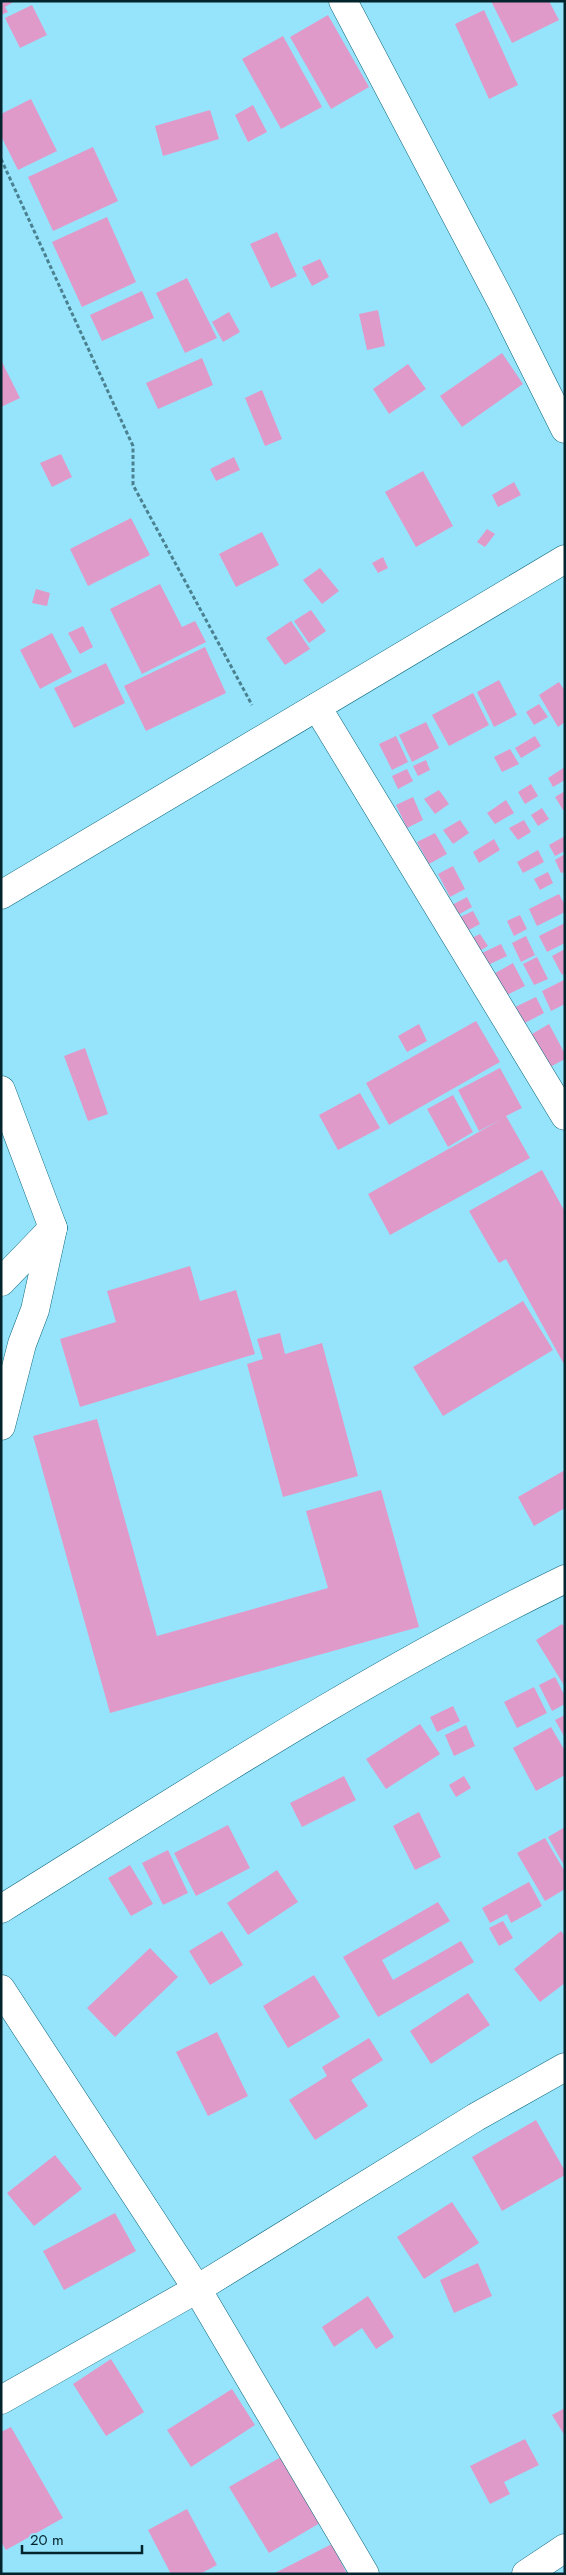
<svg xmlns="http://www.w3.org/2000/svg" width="566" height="2575" font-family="Jost,sans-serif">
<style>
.building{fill:#e09ac9}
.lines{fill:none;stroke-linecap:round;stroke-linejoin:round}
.minor-casing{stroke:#0b667b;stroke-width:29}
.path{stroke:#4a8191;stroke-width:3;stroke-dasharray:4 2.5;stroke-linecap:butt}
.minor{stroke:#fff;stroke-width:28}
</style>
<rect width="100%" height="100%" fill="#96e4fb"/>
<g class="building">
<polygon points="1,1 15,1 5,7 8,12 1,15"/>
<polygon points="491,1 549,1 559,20 512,43"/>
<polygon points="32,5 47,35 20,48 5,18"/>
<polygon points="484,10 518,85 489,99 455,24"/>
<polygon points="328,15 369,87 331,109 290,37"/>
<polygon points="283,36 322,107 281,129 242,59"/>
<polygon points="31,99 57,151 18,170 1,136 1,114"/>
<polygon points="253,105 267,132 248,142 235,115"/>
<polygon points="210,110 219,139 163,156 155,126"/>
<polygon points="93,147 118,201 53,231 28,177"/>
<polygon points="107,217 136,282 82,307 52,242"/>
<polygon points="277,232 297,276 271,288 250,244"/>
<polygon points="320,259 329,277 312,286 302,267"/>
<polygon points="187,278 217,338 185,353 156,293"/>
<polygon points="142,291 154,318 102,341 90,315"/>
<polygon points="378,310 385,346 367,350 359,314"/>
<polygon points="229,312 240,332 223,342 212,322"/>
<polygon points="502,353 523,384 462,427 440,396"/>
<polygon points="202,358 213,385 158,409 146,383"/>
<polygon points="1,360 20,398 1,407"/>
<polygon points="408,364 426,389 389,414 373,389"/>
<polygon points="262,390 282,439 265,446 245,398"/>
<polygon points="61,454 72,477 52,487 40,463"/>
<polygon points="234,457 240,470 216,481 210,469"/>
<polygon points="423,471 453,526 416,547 385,492"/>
<polygon points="514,482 521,495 498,507 492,495"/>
<polygon points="131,518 150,555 88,586 70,549"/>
<polygon points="487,529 495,534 485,547 477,542"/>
<polygon points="262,532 279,565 236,587 219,554"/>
<polygon points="383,557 388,568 378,573 372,563"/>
<polygon points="320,568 339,591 322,604 303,580"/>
<polygon points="160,584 182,627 195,621 206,642 142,674 110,609"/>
<polygon points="36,589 50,593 47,606 32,603"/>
<polygon points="311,610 326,631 309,643 294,621"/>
<polygon points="291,621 310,649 285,665 266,638"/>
<polygon points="83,626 93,647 80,654 68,633"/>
<polygon points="52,633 72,672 40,689 20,650"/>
<polygon points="205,647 226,693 146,731 124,686"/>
<polygon points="106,663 125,703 74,728 54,688"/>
<polygon points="499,680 517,715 494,727 477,692"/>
<polygon points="559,682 565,691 565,722 558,727 539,695"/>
<polygon points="473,693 489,725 449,746 432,715"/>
<polygon points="539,704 548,717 534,725 526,712"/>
<polygon points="426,722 439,748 412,762 399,735"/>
<polygon points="396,736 408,762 392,770 379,744"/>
<polygon points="535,736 541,746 521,758 515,748"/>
<polygon points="510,749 519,764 502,772 494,757"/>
<polygon points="426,760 430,770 418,776 413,766"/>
<polygon points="565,767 565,780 553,787 548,778"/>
<polygon points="407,769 413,781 398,789 392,776"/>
<polygon points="531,784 538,796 525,804 518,792"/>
<polygon points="439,790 449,804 435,814 424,799"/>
<polygon points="565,791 565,809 563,810 555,797"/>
<polygon points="413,797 423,820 407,828 396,805"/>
<polygon points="506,800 514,813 495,824 487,813"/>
<polygon points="542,808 549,819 538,826 531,815"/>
<polygon points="460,820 469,833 453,844 443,830"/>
<polygon points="524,820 531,832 518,840 509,828"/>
<polygon points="435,833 447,854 429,864 417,842"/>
<polygon points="565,836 565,851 555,856 549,845"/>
<polygon points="494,839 500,850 479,863 473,852"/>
<polygon points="538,850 544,862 523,873 517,862"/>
<polygon points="565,854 565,872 561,873 555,860"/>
<polygon points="453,866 465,889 450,897 438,874"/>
<polygon points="548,872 553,883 540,890 534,879"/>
<polygon points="559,894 565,905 565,912 537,926 529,909"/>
<polygon points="467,897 472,907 456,916 450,906"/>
<polygon points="473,911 480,924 463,933 456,919"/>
<polygon points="520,915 527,929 514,936 507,921"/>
<polygon points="565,923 565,943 547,952 539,936"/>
<polygon points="480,934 488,946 474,954 466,941"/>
<polygon points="526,936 535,955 521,962 512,943"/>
<polygon points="501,944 507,956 488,965 482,953"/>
<polygon points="565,949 565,973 562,975 552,956"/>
<polygon points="537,957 548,979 534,985 523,964"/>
<polygon points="513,963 525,986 501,998 490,976"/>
<polygon points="564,980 565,1004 551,1011 542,991"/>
<polygon points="536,997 544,1013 515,1028 507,1011"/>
<polygon points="476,1021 500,1062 389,1125 366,1083"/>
<polygon points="419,1024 427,1041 407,1052 398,1036"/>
<polygon points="549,1024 565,1054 565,1059 550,1067 532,1034"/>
<polygon points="85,1048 108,1114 88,1121 64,1056"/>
<polygon points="500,1068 522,1108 506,1116 530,1158 390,1235 368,1194 502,1119 479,1131 458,1090"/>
<polygon points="360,1093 380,1128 338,1150 319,1115"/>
<polygon points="453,1095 473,1132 448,1147 427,1109"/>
<polygon points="542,1170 565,1212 565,1366 506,1259 499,1263 469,1211"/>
<polygon points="190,1266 200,1301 236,1290 255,1354 80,1407 60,1339 116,1322 107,1291"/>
<polygon points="523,1301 553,1350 443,1416 413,1367"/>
<polygon points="280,1333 285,1354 322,1343 358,1476 283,1497 247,1364 263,1359 257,1339"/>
<polygon points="97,1419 157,1636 328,1588 306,1511 381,1490 419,1627 110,1713 33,1436"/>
<polygon points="565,1470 565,1508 534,1526 518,1497"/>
<polygon points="562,1624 565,1628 565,1687 536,1640"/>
<polygon points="555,1677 565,1696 565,1704 552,1711 539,1685"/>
<polygon points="534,1687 547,1713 517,1728 504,1702"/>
<polygon points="453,1706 460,1721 437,1732 430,1717"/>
<polygon points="565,1715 565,1738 555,1720"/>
<polygon points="420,1724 440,1754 386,1789 366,1759"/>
<polygon points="466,1725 475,1746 454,1756 445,1735"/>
<polygon points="551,1727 565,1751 565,1775 536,1791 513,1748"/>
<polygon points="344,1776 356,1800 302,1827 290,1803"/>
<polygon points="464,1776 471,1788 456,1797 449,1785"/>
<polygon points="419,1812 441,1857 415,1870 393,1826"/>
<polygon points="228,1825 250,1868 196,1896 174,1853"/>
<polygon points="565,1827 565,1867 548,1837"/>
<polygon points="545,1838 565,1872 565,1889 545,1901 517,1853"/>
<polygon points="168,1850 188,1893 163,1905 142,1863"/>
<polygon points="130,1865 153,1904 131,1916 108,1878"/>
<polygon points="277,1870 298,1902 248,1935 227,1903"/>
<polygon points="529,1882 542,1906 511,1923 507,1914 490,1923 482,1908"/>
<polygon points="438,1902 450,1921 382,1960 393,1980 461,1941 474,1962 378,2017 343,1957"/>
<polygon points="503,1921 513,1938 499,1946 489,1928"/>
<polygon points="222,1931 243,1965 210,1985 189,1951"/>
<polygon points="561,1931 565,1936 565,1983 540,2002 514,1969"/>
<polygon points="150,1948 178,1977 115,2037 87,2008"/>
<polygon points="314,1975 340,2017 288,2048 263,2006"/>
<polygon points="468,1993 490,2025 431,2064 410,2031"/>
<polygon points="217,2032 248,2096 208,2116 176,2052"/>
<polygon points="369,2038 383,2060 351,2080 368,2106 315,2140 289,2100 327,2076 322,2067"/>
<polygon points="536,2120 565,2171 565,2175 502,2211 472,2157"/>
<polygon points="55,2155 82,2189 34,2226 7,2193"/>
<polygon points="452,2202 479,2243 424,2279 397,2237"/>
<polygon points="115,2213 136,2251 64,2290 43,2251"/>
<polygon points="478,2263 492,2296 454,2313 440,2280"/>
<polygon points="368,2296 394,2337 376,2349 362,2328 334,2347 322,2327"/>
<polygon points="111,2359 144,2412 106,2436 73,2384"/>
<polygon points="232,2389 255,2425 191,2467 167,2430"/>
<polygon points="565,2408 565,2436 552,2415"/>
<polygon points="11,2427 63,2518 6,2550 1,2542 1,2432"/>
<polygon points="525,2439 539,2465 504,2482 510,2494 490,2504 470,2466"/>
<polygon points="281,2457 320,2523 269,2553 229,2487"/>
<polygon points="187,2509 217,2565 200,2574 171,2574 148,2530"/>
<polygon points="332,2544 347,2574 273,2574"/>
</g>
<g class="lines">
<defs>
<g id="minor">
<polyline points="343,1 501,301 565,429"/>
<polyline points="317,707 565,1116"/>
<polyline points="1,895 565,559"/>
<polyline points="1,1090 53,1228 35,1310 22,1344 1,1426"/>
<polyline points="1,1282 53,1228"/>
<path d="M1,1909C186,1794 369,1674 565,1579"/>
<polyline points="1,1989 197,2289 365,2574"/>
<polyline points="1,2400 197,2289 476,2117 565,2067"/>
<polyline points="526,2574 565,2548"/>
</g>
</defs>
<use href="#minor" class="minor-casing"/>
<polyline class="path" points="1,159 133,446 133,485 252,705"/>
<use href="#minor" class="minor"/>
</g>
<rect width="566" height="2575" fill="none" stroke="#03242d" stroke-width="5"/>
<path d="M22 2545v8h120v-8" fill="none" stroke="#03242d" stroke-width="2.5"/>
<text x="30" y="2545" font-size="15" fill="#03242d" stroke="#96e4fb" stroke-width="4" paint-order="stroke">20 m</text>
</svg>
